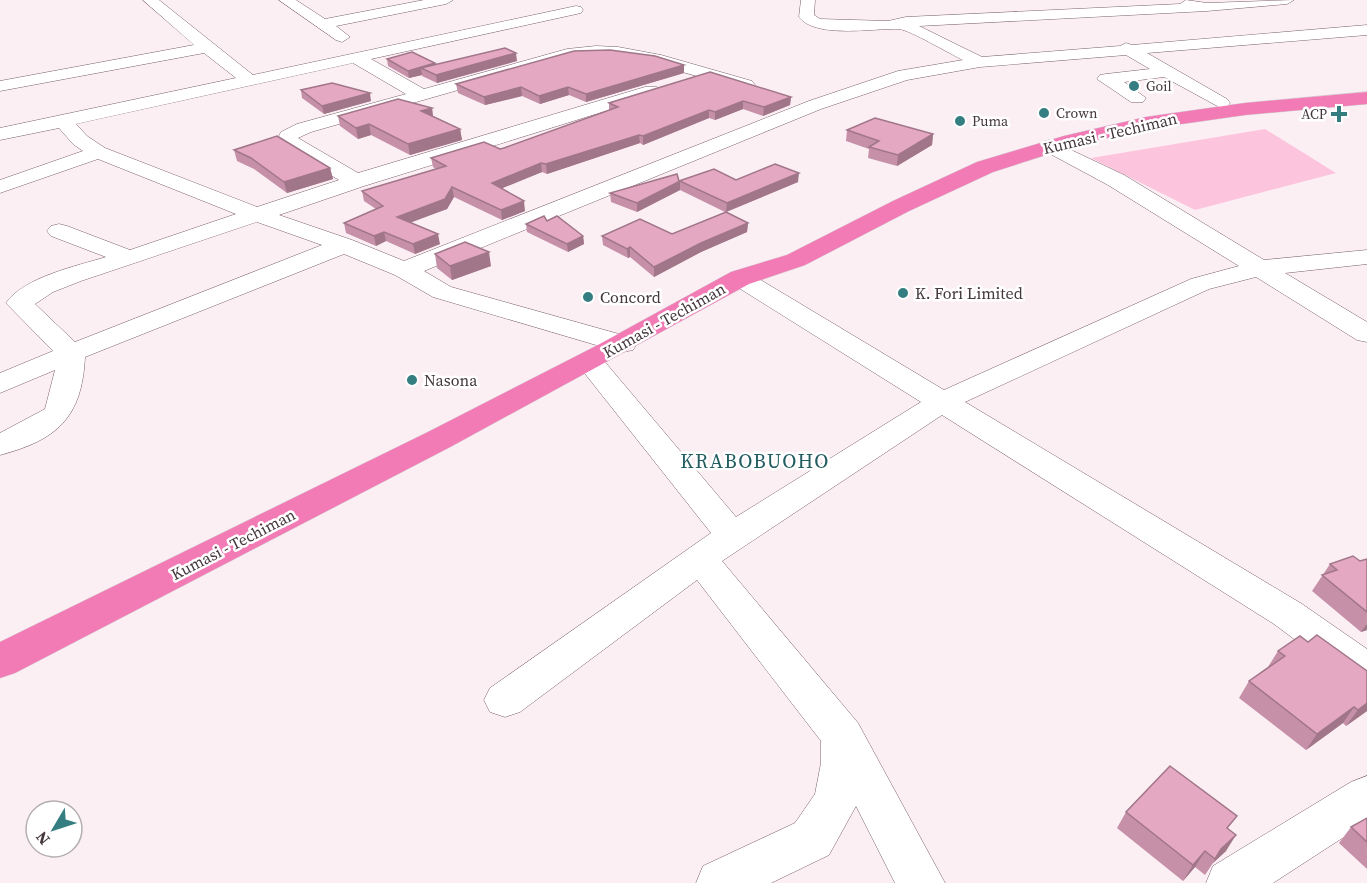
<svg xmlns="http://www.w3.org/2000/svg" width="1367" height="883" font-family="'Source Serif 4',serif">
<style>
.green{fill:#fdc4dd}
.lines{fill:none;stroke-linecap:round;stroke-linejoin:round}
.minor-casing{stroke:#7a5f6b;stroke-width:1}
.highway-casing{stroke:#d2cfd0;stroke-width:1}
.minor{fill:#fff;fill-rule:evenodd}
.highway{fill:#f27bb6;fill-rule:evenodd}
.wall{fill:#c590a8}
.shaded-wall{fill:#a07688}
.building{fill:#e5a8c3;stroke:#a07688;stroke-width:1.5}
.poi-dot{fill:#347d81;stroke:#fff;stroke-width:2}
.labels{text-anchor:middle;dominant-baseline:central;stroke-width:5;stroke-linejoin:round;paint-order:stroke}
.far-poi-label{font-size:14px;fill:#44373d;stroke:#fff;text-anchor:start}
.street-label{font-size:16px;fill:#44373d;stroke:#fff}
.poi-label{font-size:16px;fill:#44373d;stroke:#fff;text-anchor:start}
.quarter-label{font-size:20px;letter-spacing:1.5px;fill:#235d61;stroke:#fff}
</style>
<rect width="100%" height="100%" fill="#fceff4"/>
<polygon class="green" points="1265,129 1336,173 1195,210 1091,158"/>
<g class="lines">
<defs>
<g id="minor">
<path d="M143,0H159L253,75L576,6L581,7L583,10L581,13L371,59L424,89L567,49L596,46L618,47L661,55L752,81L755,85L752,89L746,90C686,75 638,53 574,57L311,132L298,138L358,173L645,87H657L660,91L657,95L364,186L279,215L352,240L404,261L809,101L898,71L963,60C950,54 910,30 899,29C873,28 816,39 799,17L801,0H815L814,15L820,19L888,21L906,17L1180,4L1186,0L1207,3L1294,0L1287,4L1207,11L919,26L982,57L1120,46L1126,43L1132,45L1367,25V35L1147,53L1227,99L1230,103L1227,107L1221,108L1164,77L1124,82L1146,98L1143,102H1131L1097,79L1100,75L1106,74L1150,69L1126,55L980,67L907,80L821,109L424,271L451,287L633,338L637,344L633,350L623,352L613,350L433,297L395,275L344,254L85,357C82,418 57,440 0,455V433L45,409L55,370L0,393V373L53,351L6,303C24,277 77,266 106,257L51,236L47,231L51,226L59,224L67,226L130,250L236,214L98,159L0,193V180L83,151L73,144L59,128L0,140V128L236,78L204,53L0,91V81L194,45ZM353,63L406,94L297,124L281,132L277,140L280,144L339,180L257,207L105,148L87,136L76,124ZM257,222L322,245L75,342L35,304L53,292L81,281Z"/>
<polygon points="279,0 296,0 325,19 424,0 453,0 446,4 336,26 350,37 342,42 336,40"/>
<polygon points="1050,140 1124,175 1264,260 1367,250 1367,264 1285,273 1367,322 1367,342 1357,340 1256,277 1209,289 965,402 1302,604 1367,649 1367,687 1353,683 1274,624 942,415 722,561 858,723 945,883 895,883 856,806 829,855 771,883 696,883 703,866 795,823 815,794 821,763 821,741 697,580 520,712 505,717 490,712 484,700 490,688 711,533 575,361 579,355 589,352 599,355 736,517 921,402 731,283 727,278 731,273 740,270 749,273 944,390 1191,279 1239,266 1108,185 1043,150 1040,146 1043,142"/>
<polygon points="1367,776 1367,822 1273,883 1206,883 1213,866 1351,782"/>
</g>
<polygon id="highway" points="1367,92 1367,104 1245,115 1146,129 1077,145 993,172 909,211 805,265 749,284 452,446 15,673 0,678 0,642 428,432 596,346 731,272 787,255 893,201 977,162 1064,136 1146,117 1245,103"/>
</defs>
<use href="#minor" class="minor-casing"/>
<use href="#highway" class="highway-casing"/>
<use href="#minor" class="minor"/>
<use href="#highway" class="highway"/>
</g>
<g class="wall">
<polygon points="387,59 435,63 435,65 517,61 437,83 422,76 422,75 409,78 388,66"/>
<polygon points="684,73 586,102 569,95 540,104 522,96 485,105 458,93 456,84"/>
<polygon points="301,90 371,101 324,114 302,98"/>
<polygon points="791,97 790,105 763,116 743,109 715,120 709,118 643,145 640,143 547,174 542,172 502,188 525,211 502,220 454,197 447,209 410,222 440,244 415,254 386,241 376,246 346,233 344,223 376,209 364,201 362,191 436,169 433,167 431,158 500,149 609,110 609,103"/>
<polygon points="432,108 433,116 460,129 462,140 410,155 371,135 358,139 340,126 338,116"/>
<polygon points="847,130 933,134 932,145 897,166 868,158 869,149 846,141"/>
<polygon points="234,150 330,168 333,179 287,193 254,169 237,161"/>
<polygon points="736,180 798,182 726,212 748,223 747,232 701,252 654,277 630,257 628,258 603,245 602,236 672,234 725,212 680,190 637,212 611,202 610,193 679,181"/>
<polygon points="547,221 583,236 584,244 568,252 527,232 526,224"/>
<polygon points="435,254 491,266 452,280 437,268"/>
<polygon points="1367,559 1367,630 1361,632 1312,591 1330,564 1360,561"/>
<polygon points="1278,651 1367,711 1346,726 1343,723 1306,750 1239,698 1249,681 1268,667"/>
<polygon points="1126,812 1229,830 1226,851 1213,863 1205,875 1195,867 1183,881 1117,828"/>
<polygon points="1367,818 1367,869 1339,843 1351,827"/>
</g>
<g class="shaded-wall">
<polygon points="516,53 517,61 437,83 436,75"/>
<polygon points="435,63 436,71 421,68 422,75 409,78 408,71"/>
<polygon points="684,65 684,73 586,102 586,94"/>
<polygon points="521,87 522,96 485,105 484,97"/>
<polygon points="568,87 569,95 540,104 539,96"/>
<polygon points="370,93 371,101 324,114 322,106"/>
<polygon points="791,97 790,105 763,116 764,107"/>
<polygon points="743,101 743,109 715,120 715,112"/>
<polygon points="432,108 433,118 421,111"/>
<polygon points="709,110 709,118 643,145 643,136"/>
<polygon points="369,124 371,135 358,139 356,128"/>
<polygon points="460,129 462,140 410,155 408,144"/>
<polygon points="933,134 932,145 897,166 898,155"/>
<polygon points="639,135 640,143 547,174 546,164"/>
<polygon points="541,163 542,172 493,192 492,183"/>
<polygon points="330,168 333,179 287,193 284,182"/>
<polygon points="799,173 798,182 726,212 727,203"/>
<polygon points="680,181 680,190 637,212 637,203"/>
<polygon points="452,187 454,197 447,209 399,227 397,217"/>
<polygon points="524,201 525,211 502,220 501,210"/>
<polygon points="748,223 747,232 701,252 654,277 654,267 701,243"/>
<polygon points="384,232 386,241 376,246 374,236"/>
<polygon points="438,234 440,244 415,254 413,244"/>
<polygon points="583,236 584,244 568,252 567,244"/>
<polygon points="630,247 630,257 628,258 627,249"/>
<polygon points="489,252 491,266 452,280 450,266"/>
<polygon points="1367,624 1367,630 1361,632"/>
<polygon points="1367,703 1367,711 1346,726 1358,710"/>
<polygon points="1354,707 1343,723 1306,750 1317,734"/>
<polygon points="1236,835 1226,851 1213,863 1221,849"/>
<polygon points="1205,851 1195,867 1183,881 1193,865"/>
</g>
<g class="building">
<polygon points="505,48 516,53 436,75 421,68"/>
<polygon points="610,50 655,56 684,65 586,94 568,87 539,96 521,87 484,97 456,84 574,51"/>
<polygon points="412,52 435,63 408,71 387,59"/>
<polygon points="710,72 791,97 764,107 743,101 715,112 709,110 643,136 639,135 546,164 541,163 492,183 524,201 501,210 452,187 445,199 397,217 438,234 413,244 384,232 374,236 344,223 383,206 362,191 446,166 431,158 484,142 500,149 504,148 618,107 609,103"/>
<polygon points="332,83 370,93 322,106 301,90"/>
<polygon points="398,99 432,108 421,111 460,129 408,144 369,124 356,128 338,116"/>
<polygon points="875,118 933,134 898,155 869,147 879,141 847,130"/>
<polygon points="277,136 330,168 284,182 251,158 234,150"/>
<polygon points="775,164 799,173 727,203 680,181 637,203 610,193 677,174 679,181 714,169 736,180"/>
<polygon points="726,212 748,223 701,243 654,267 630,247 627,249 602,236 640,219 672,234"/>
<polygon points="544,216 547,221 557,216 583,236 567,244 526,224"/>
<polygon points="465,242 489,252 450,266 435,254"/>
<polygon points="1353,556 1360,561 1367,559 1367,612 1322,575 1337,570 1330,564"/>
<polygon points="1317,635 1367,671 1367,703 1358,710 1354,707 1317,734 1249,681 1285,656 1278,651 1300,636 1308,642"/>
<polygon points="1170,766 1237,816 1227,828 1236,835 1221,849 1215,859 1205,851 1193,865 1126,812"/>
<polygon points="1367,818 1367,842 1351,827"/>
</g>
<g class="poi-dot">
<circle cx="1134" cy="86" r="6"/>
<circle cx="1044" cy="113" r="6"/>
<path d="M1336 105h6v6h6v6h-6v6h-6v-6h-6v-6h6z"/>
<circle cx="960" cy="121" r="6"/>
<circle cx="903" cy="293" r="6"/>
<circle cx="588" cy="297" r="6"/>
<circle cx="412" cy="380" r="6"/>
</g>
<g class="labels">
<g class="far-poi-label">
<text x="1146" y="86">Goil</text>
<text x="1056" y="113">Crown</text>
<text x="1327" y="114" text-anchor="end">ACP</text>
<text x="972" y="121">Puma</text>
</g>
<g class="street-label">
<text transform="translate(1110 133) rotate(-13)">Kumasi - Techiman</text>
<text transform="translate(664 320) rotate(-29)">Kumasi - Techiman</text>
<text transform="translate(233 544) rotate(-27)">Kumasi - Techiman</text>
</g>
<g class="poi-label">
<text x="915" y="293">K. Fori Limited</text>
<text x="600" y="297">Concord</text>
<text x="424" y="380">Nasona</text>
</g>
<g class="quarter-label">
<text x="755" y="461">KRABOBUOHO</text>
</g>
</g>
<g transform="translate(54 829) rotate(231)"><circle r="28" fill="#ffffff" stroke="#b4afb1" stroke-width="1.5"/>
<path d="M0-4.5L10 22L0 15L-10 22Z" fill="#347d81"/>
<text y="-9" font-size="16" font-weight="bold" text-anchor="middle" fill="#44373d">N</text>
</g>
</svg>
